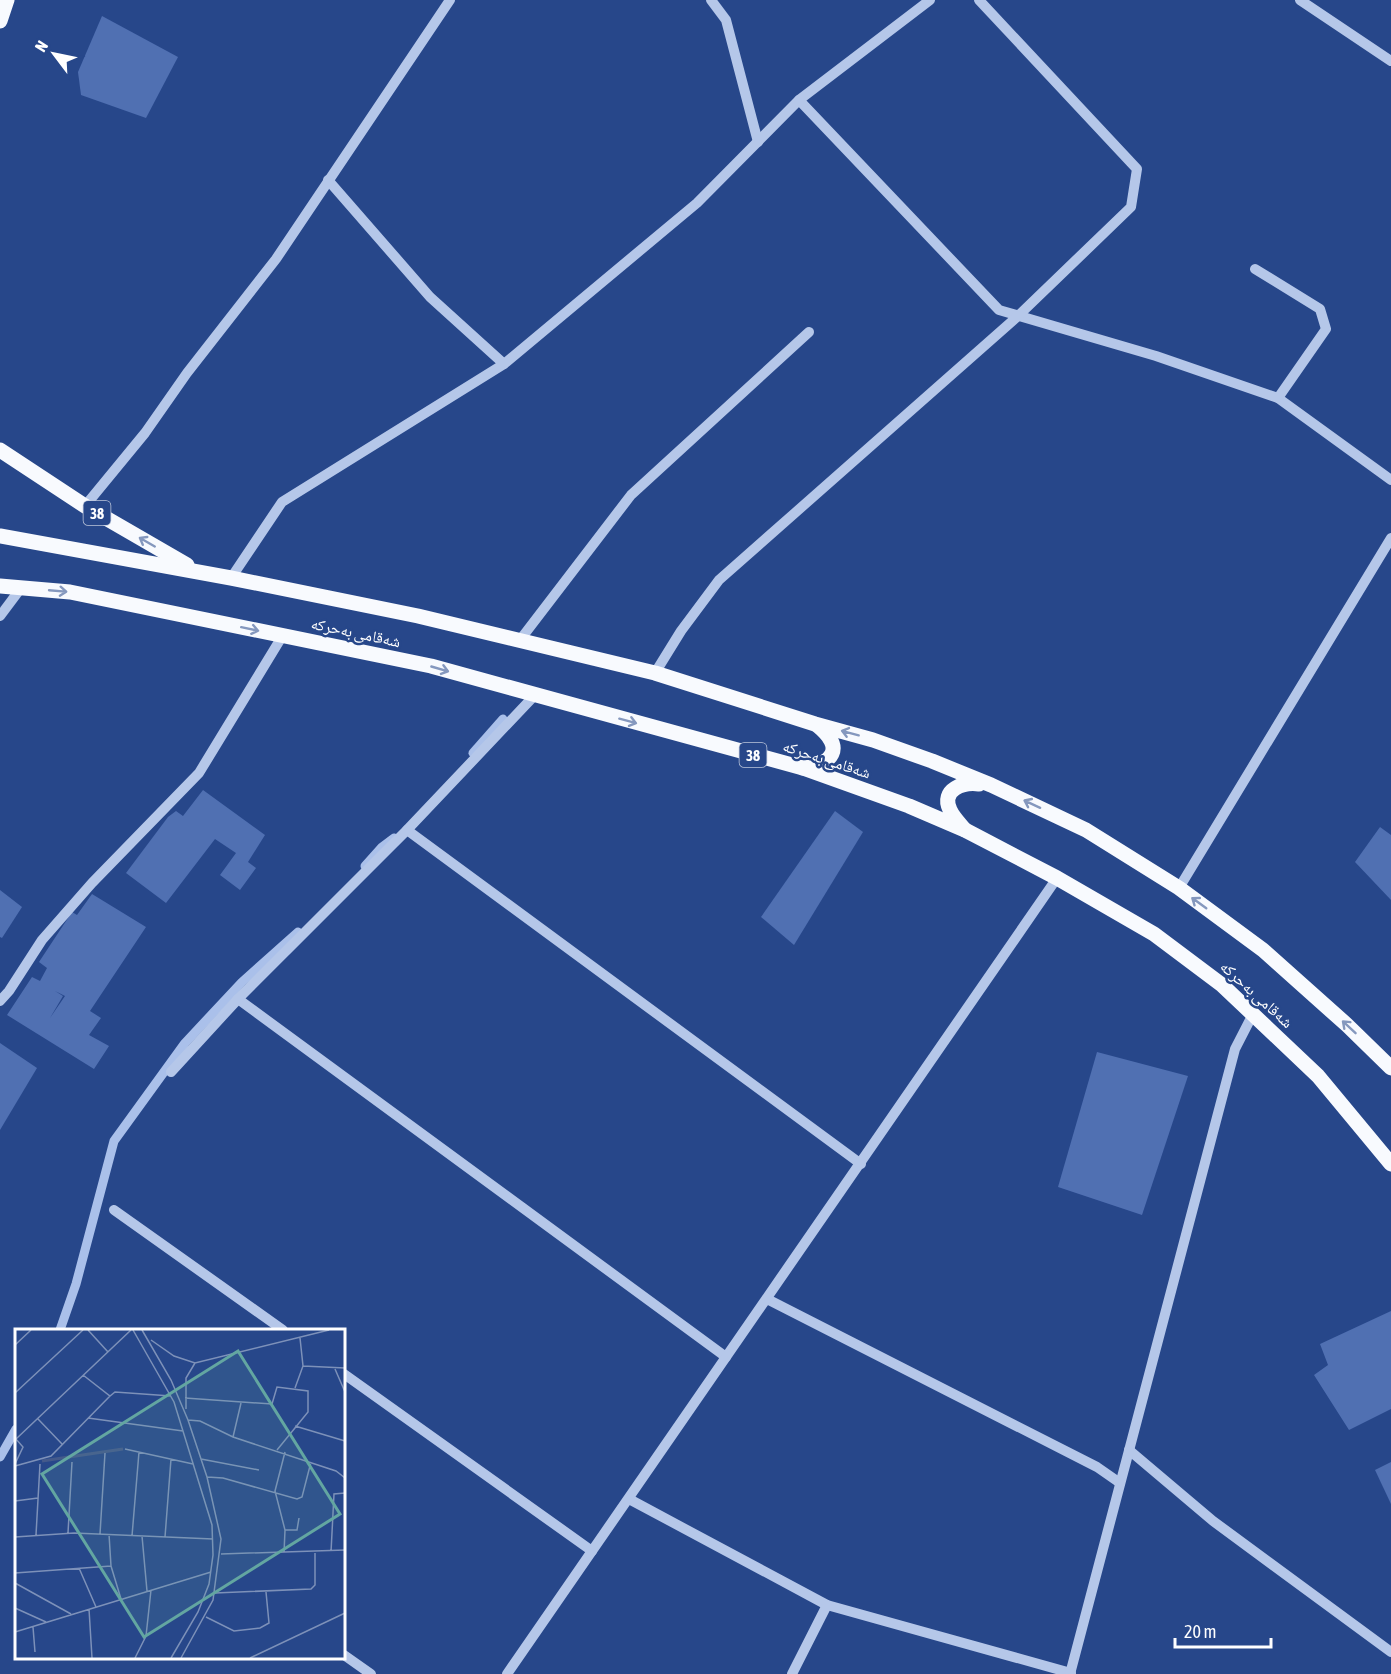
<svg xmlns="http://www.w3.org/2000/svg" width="1391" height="1674" font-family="'Asap Condensed','Noto Naskh Arabic',sans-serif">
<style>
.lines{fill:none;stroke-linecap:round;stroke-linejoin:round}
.stream{stroke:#aac0ea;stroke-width:9}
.building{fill:#5070b2;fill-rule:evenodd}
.minor{stroke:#b5c7e9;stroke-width:10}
.major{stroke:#f8fafe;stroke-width:15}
.oneway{stroke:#8598be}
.labels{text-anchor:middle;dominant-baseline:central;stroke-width:5;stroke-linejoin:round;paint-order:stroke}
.shield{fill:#27478a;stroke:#bec8dc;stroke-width:1.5}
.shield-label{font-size:15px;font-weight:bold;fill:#fff}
.street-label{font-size:16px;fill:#fff;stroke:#27478a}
.inset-river{fill:none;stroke:#445a8b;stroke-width:3}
.inset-road{fill:none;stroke:#7d91b9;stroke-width:1.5}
.view{fill:#63a6a1;fill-opacity:0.15;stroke:#63a6a1;stroke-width:3}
.inset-edge{fill:none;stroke:#fff;stroke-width:3}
</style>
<rect width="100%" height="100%" fill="#27478a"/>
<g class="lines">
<g class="stream">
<polyline points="473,753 503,719"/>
<polyline points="365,866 382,847 394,838"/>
<polyline points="60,1330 76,1284 114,1141 185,1043 242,982 298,932"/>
<polyline points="0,1457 16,1429"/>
</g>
</g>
<g class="building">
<polygon points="102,16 178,57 146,118 81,95 78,72"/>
<polygon points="203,790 265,835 248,862 256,868 240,890 220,875 236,853 215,839 166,903 126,873 168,817 176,811 183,816"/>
<polygon points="835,811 863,832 794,945 761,917"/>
<polygon points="1380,827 1391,835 1391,900 1355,862"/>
<polygon points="0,890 22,907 2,938 0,937"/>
<path d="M92,894L146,927L90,1011L101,1018L89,1035L109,1046L94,1069L7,1015L32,977L40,981L47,968L39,962L72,912L77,915ZM55,991L65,996L50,1018L63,996Z"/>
<polygon points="0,1043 37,1068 0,1130"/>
<polygon points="1097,1052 1188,1076 1142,1215 1058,1187"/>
<polygon points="1391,1311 1391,1409 1349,1430 1314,1375 1328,1365 1320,1344"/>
<polygon points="1391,1462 1391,1504 1375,1470"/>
</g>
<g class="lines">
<g class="minor">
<polyline points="711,0 726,20 758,142"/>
<polyline points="1300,0 1391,61"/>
<polyline points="799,100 999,310 1156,356 1278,398 1391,480"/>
<polyline points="328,180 430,297 504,364"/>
<polyline points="1255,269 1320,309 1326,329 1278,398"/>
<polyline points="85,506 145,433 187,373 276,259 450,0"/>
<polyline points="231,578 282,502 504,364 697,203 799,100 930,0"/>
<polyline points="0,616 21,588"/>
<polyline points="520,640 631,495 809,332"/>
<polyline points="655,673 681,631 719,580 1018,316 1131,207 1137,169 979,0"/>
<polyline points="407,830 861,1164"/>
<polyline points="1179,888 1391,538"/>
<polyline points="238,999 726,1357"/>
<polyline points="0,1001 9,991 42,940 92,883 199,773 283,635"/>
<polyline points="171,1072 238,999 407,830 534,696"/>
<polyline points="114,1210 283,1330"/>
<polyline points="767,1299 1097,1467 1120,1483"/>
<polyline points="344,1374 592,1551"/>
<polyline points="1129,1450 1213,1521 1391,1652"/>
<polyline points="629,1499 827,1605 1071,1673"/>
<polyline points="344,1655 371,1674"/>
<polyline points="507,1674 1057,878"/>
<polyline points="792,1674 827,1605"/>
<polyline points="1070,1674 1235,1049 1253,1014"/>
</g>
<g class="major">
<polyline points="0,21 7,0"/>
<polyline points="0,450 85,506 187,565"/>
<polyline points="0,536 231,578 418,616 655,673 815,724 873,740 932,761 991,785 1086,830 1179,888 1263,950 1347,1025 1391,1068"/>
<polyline points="0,586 70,592 431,666 803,768 909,806 965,830 1057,878 1154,934 1222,985 1318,1076 1391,1164"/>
<path d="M803,768C833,764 845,748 818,726"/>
<path d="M965,830C960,824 953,817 950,810C940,789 964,782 979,784"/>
</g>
</g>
<defs><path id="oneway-shaft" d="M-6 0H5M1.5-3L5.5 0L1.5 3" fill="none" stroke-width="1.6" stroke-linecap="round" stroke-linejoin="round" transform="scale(1.5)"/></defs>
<g class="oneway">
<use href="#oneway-shaft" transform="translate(147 542) rotate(-150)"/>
<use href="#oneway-shaft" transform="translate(58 591) rotate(5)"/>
<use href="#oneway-shaft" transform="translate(250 629) rotate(12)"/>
<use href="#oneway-shaft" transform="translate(440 669) rotate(16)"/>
<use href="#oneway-shaft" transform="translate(628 721) rotate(15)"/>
<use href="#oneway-shaft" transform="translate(850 733) rotate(-165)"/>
<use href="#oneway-shaft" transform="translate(1032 804) rotate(-155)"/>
<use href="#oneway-shaft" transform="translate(1199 903) rotate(-144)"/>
<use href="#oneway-shaft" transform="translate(1349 1027) rotate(-137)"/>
</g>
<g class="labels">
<g class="shield">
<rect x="83.5" y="501" width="27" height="24" rx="4.5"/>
<rect x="739.5" y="743" width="27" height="24" rx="4.5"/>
</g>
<g class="shield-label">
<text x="97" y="513">38</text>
<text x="753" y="755">38</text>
</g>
<g class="street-label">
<text transform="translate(356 632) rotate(12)">شەقامی بەحرکە</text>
<text transform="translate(827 759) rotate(18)">شەقامی بەحرکە</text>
<text transform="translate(1257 994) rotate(42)">شەقامی بەحرکە</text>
</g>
</g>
<g transform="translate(15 1329)">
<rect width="330" height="330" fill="#27478a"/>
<path class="inset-river" d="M27,132L108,120"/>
<path class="inset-road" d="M73,1L93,23M118,1L159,73L197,196L198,226L194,255L183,283L156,329M127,1L156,51L173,91L192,148L206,210L198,271L166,329M136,11L159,27L180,34L314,1M0,16L16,1M288,37L330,39M320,40L330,63M68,46L95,67L100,63L156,67M280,59L288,37L285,9M0,64L68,1M170,69L257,75L262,58L293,62V83L262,121M171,80V49L180,34M73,89L168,102M23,90L47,115M173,91L185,92L218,108L321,142L330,149M280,97L330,112M218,108L226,74M1,110L116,1M110,120L178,135M186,130L244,141M0,135L8,118L1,110M0,137L36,127L95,67M192,148L208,149L282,170L287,168L296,133M0,172L23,169M270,201H282L284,189M53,204L57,133M85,205L90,124M94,205L96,237L106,270M21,206L25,135M117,207L124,123M127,207L132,262M0,208L59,204L198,210M150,208L156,130M316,223L319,165L330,164M269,224L270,201L260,162L270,123M206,225L330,221M64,239L81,278M0,244L96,237M0,254L56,285M200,264L296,260L300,256V224M0,279L31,293M74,280L77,329M191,288L219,302L245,299L254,294L251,263M18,298L20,323M0,303L196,243M120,329L131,307L136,261M235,329L330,284"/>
<path class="view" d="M223,22L325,185L129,308L27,145Z"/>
<rect width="330" height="330" class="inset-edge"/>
</g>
<g transform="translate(54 54) rotate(302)" stroke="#27478a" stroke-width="4.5" paint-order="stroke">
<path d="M0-4.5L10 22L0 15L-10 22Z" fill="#ffffff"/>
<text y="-9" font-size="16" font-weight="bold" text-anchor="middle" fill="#ffffff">N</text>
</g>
<path d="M1175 1638v9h96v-9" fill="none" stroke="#ffffff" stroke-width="3"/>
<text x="1184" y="1638" font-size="18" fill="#ffffff" stroke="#27478a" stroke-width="4.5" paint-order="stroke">20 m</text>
</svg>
